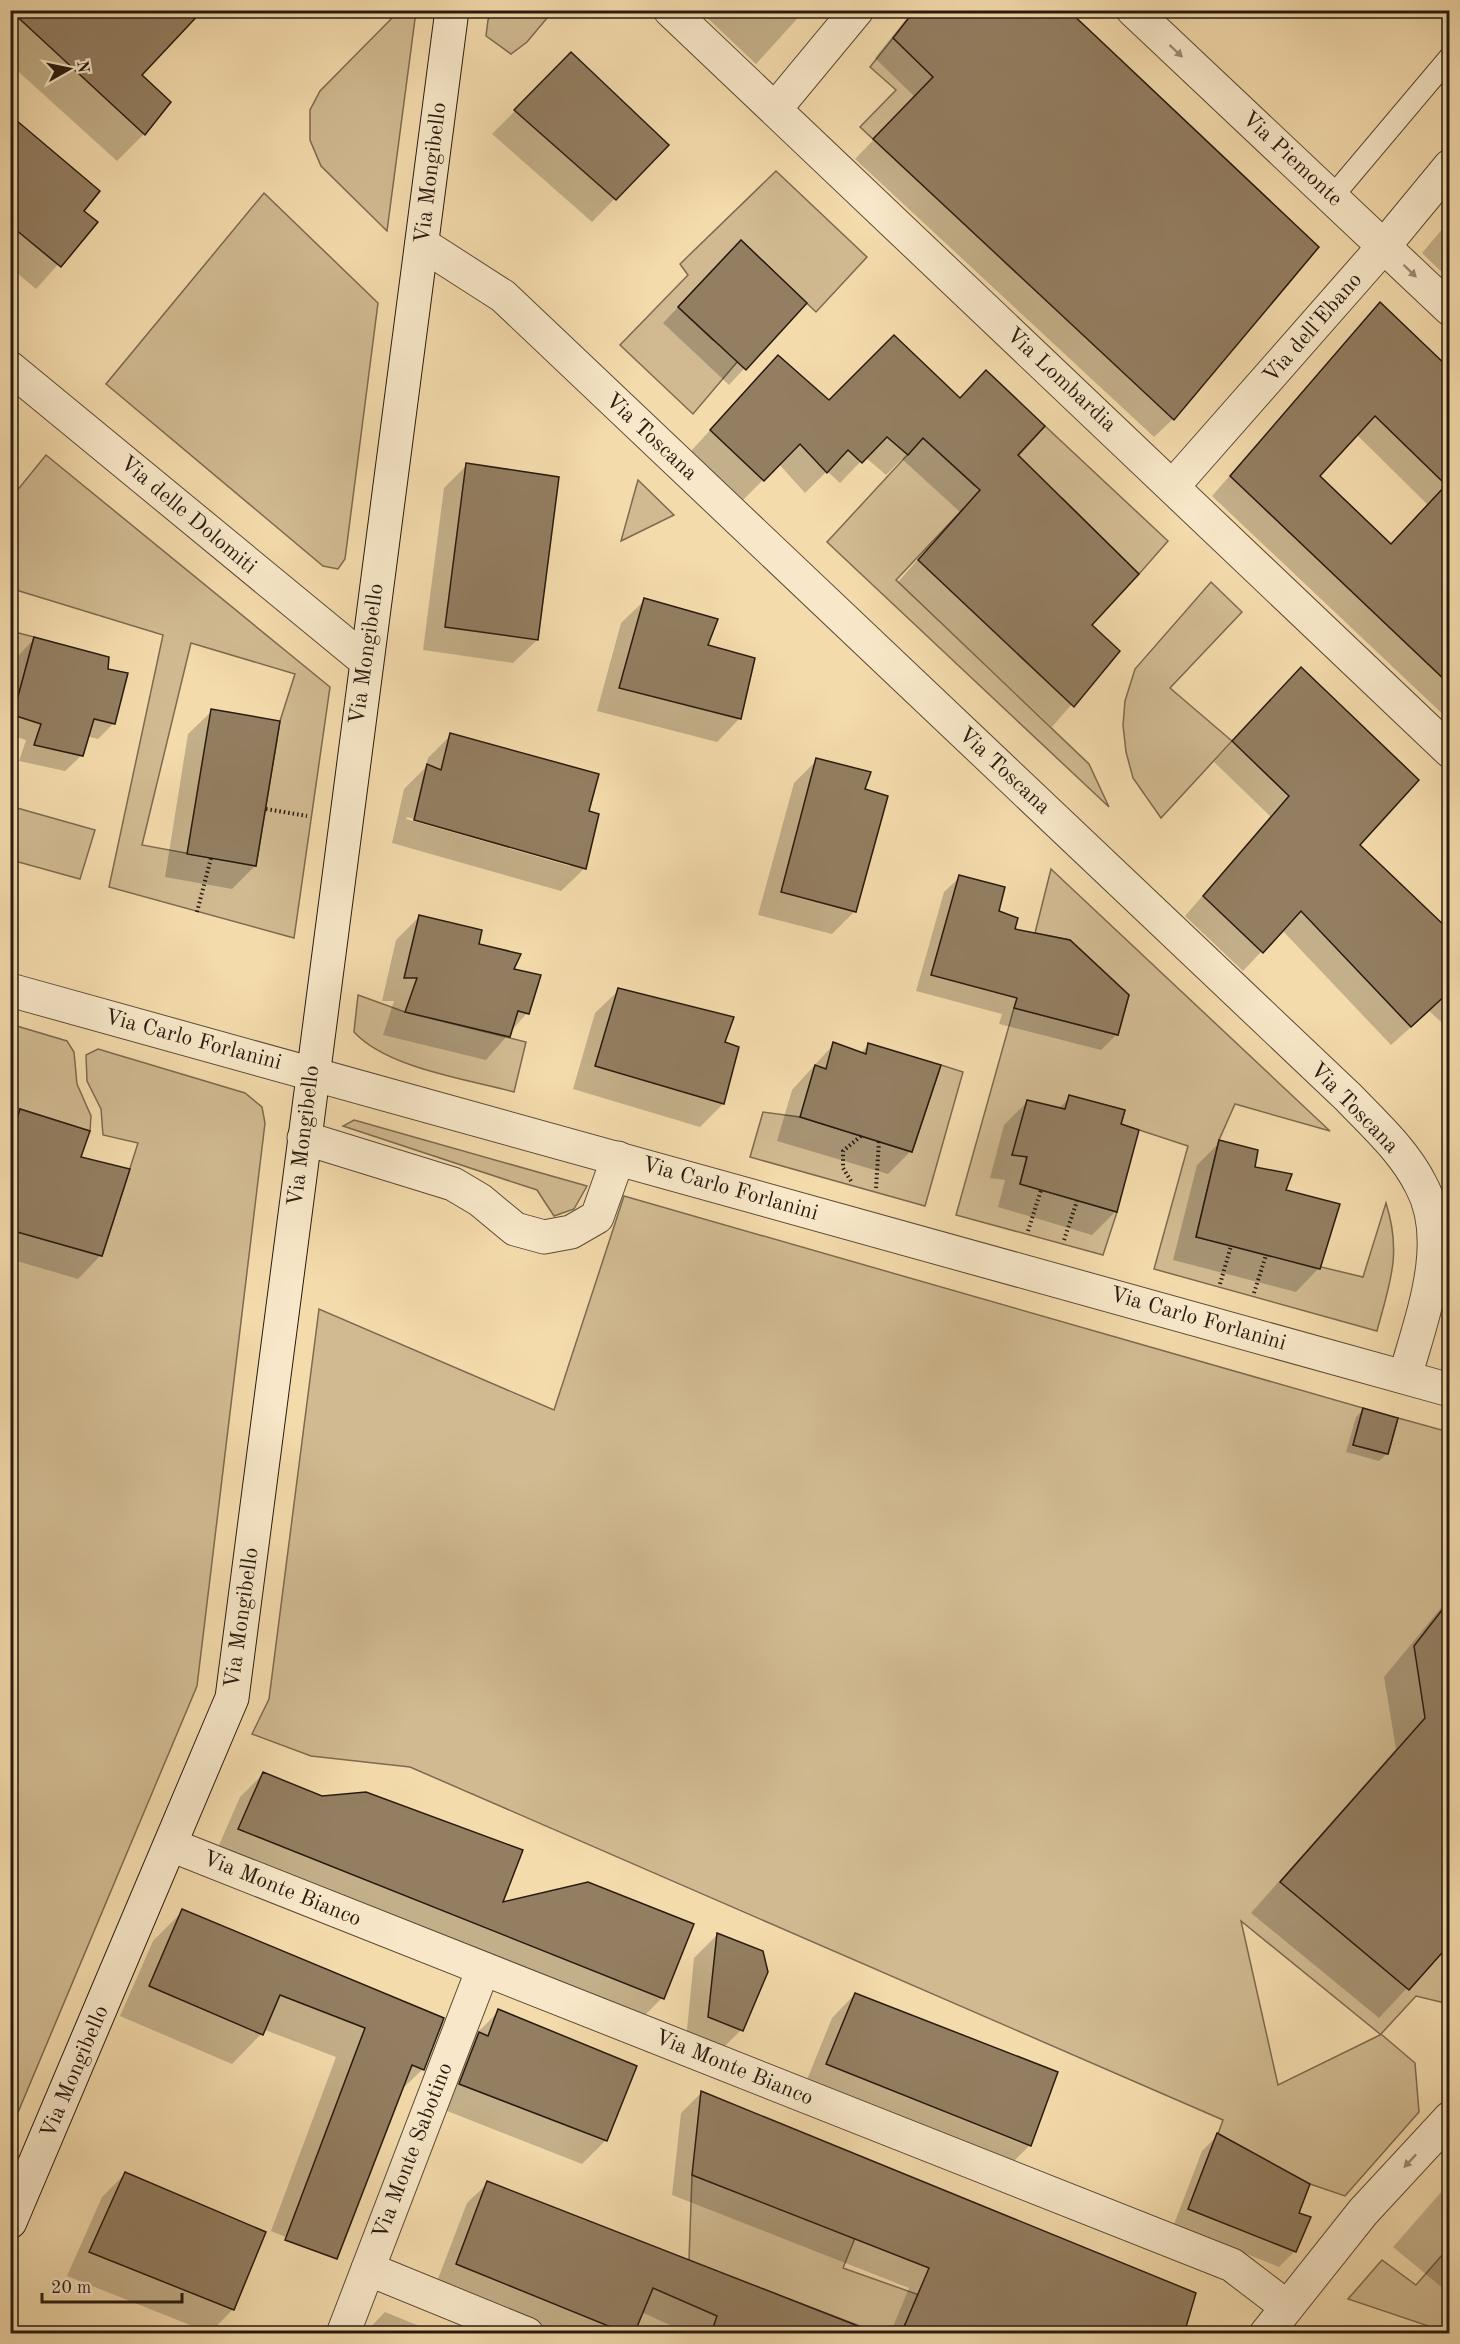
<svg xmlns="http://www.w3.org/2000/svg" width="1460" height="2344" font-family="'Old Standard TT',serif">
<style>
.green{fill:#d1ba91;stroke:#7d6a50;stroke-width:1.5;fill-rule:evenodd}
.shadow{fill:#0003;fill-rule:evenodd}
.building{fill:#937e61;stroke:#291a0f;stroke-width:1.5;fill-rule:evenodd}
.lines{fill:none;stroke-linecap:round;stroke-linejoin:round}
.lane-casing{stroke:#5c4a36;stroke-width:23}
.street-casing{stroke:#5c4a36;stroke-width:35}
.secondary-casing{stroke:#291a0f;stroke-width:35}
.path{stroke:#291a0f;stroke-width:4;stroke-dasharray:1.5 3;stroke-linecap:butt}
.lane{stroke:#f8e8c9;stroke-width:21}
.street{stroke:#f8e8c9;stroke-width:33}
.secondary{stroke:#f8e8c9;stroke-width:33}
.oneway{fill:#9b8b75}
.labels{text-anchor:middle;dominant-baseline:central;stroke-width:6;stroke-linejoin:round;paint-order:stroke}
.street-label{font-size:22px;fill:#291a0f;stroke:#f8e8c9}
</style>
<rect width="100%" height="100%" fill="#f4dbac"/>
<filter id="stains"><feTurbulence type="fractalNoise" baseFrequency=".00333" numOctaves="4"/><feColorMatrix values="0 0 0 0 .2 0 0 0 0 .09 0 0 0 0 .02 0 0 0 .5 -.17"/></filter>
<radialGradient id="worn" r=".72"><stop offset=".6" stop-color="#630" stop-opacity="0"/><stop offset="1" stop-color="#630" stop-opacity=".3"/></radialGradient>
<g class="green">
<polygon points="392,11 414,11 415,19 387,231 321,166 310,140 310,110 320,91 392,18"/>
<polygon points="494,11 494,10 553,11 527,42 511,54 486,36 488,20"/>
<polygon points="893,38 948,91 873,139 860,127 896,90 870,67"/>
<polygon points="776,171 867,257 816,312 741,240 678,307 713,340 749,348 693,414 620,345 688,275 680,264"/>
<polygon points="264,193 378,303 345,559 338,569 323,566 106,384"/>
<polygon points="1045,426 1168,541 1139,574 1062,498 1010,551 963,509 896,580 1089,764 1109,807 827,542 923,438 975,486 989,472 998,478"/>
<path d="M46,455L330,687L294,938L109,887L163,635L16,590L11,609V498ZM191,643L295,674L280,721L256,866L142,845Z"/>
<polygon points="638,480 674,515 621,541"/>
<polygon points="1211,582 1242,612 1170,688 1232,741 1161,818 1133,778 1126,752 1123,725 1125,701 1135,669"/>
<polygon points="11,631 34,637 11,725"/>
<polygon points="10,806 95,830 80,879 11,860"/>
<path d="M1051,869L1330,1131L1235,1104L1219,1140L1196,1237L1363,1277L1386,1203C1402,1254 1390,1282 1377,1331L1154,1269L1188,1146L1121,1124L1125,1110L1070,1096L1065,1109L1012,1154L1027,1157L1020,1184L1117,1212L1103,1255L956,1215L1014,1008L1118,1035L1129,995L1070,940L1035,933Z"/>
<path d="M358,995L405,1012L526,1042L514,1092C466,1079 387,1068 354,1032Z"/>
<polygon points="10,1024 67,1041 74,1052 77,1084 91,1116 90,1131 11,1106"/>
<polygon points="98,1049 245,1093 262,1107 265,1123 197,1686 11,2129 11,1230 102,1256 138,1143 103,1135 101,1109 87,1081 86,1055"/>
<polygon points="941,1065 963,1072 925,1206 750,1157 763,1112 800,1117 912,1152"/>
<polygon points="354,1120 587,1186 574,1209 554,1216 537,1190 343,1126"/>
<path d="M624,1196L1363,1408L1353,1445L1388,1454L1398,1418L1449,1432V2004L1416,1996L1381,2034L1415,2063L1419,2112L1345,2196L1310,2184L1218,2134L1223,2120L410,1767L311,1756L252,1734L269,1699L319,1309L554,1410ZM1241,1921L1380,2034V2035L1278,2085Z"/>
<polygon points="692,2175 855,2238 843,2268 922,2296 929,2333 905,2324 901,2333 878,2333 732,2277 711,2333 634,2334 653,2288 689,2260"/>
<polygon points="1443,2254 1449,2259 1449,2333 1348,2299 1382,2260 1416,2285"/>
</g>
<g class="shadow">
<polygon points="10,10 201,10 140,75 144,134 117,161 10,64"/>
<polygon points="699,10 805,10 756,64"/>
<polygon points="913,10 1066,10 1173,419 1154,437 855,159 915,97 875,58"/>
<polygon points="571,55 667,145 592,222 492,134"/>
<polygon points="10,117 82,211 96,222 36,289 10,267"/>
<polygon points="1450,220 1450,280 1422,253"/>
<polygon points="726,257 805,303 729,385 663,323"/>
<path d="M1380,304L1450,370V721L1212,496ZM1356,434L1428,505L1390,545L1318,476Z"/>
<polygon points="778,357 829,402 959,399 986,372 1016,455 1090,626 1118,651 1052,727 898,582 960,512 902,459 886,475 865,457 840,483 827,471 805,493 779,464 742,501 690,452"/>
<polygon points="467,465 537,640 513,663 423,650 444,488"/>
<polygon points="645,600 706,646 740,718 717,742 597,711 621,623"/>
<polygon points="34,639 106,670 114,723 98,739 87,736 81,756 65,771 19,761 26,740 10,735 10,685 19,655"/>
<polygon points="1282,688 1358,845 1450,932 1450,1030 1429,1011 1391,1045 1282,930 1243,971 1185,916 1271,817 1214,762"/>
<polygon points="212,711 255,866 232,889 165,877 188,734"/>
<path d="M451,735L587,812L585,868L561,891L392,843L404,789L425,768L428,758ZM407,817L570,863V866L406,819Z"/>
<polygon points="817,760 863,790 855,911 832,934 758,915 794,783"/>
<polygon points="960,877 1117,1034 1101,1050 999,1024 1002,1014 916,991 944,892"/>
<polygon points="419,917 477,945 512,970 527,1013 486,1060 383,1035 394,1001 382,1001 396,940"/>
<polygon points="619,990 723,1043 723,1104 700,1127 573,1089 595,1013"/>
<polygon points="834,1044 860,1054 869,1044 911,1151 888,1174 777,1141 792,1090"/>
<polygon points="1070,1097 1119,1125 1115,1212 1092,1235 998,1207 1005,1180 990,1178 1004,1125 1027,1102 1058,1109"/>
<polygon points="21,1111 101,1255 78,1279 10,1259 10,1121"/>
<polygon points="1220,1142 1284,1192 1319,1268 1296,1292 1173,1260 1197,1165"/>
<polygon points="1363,1410 1387,1454 1379,1461 1346,1452 1356,1417"/>
<polygon points="1450,1597 1450,1942 1379,2018 1251,1913 1396,1749 1384,1677"/>
<polygon points="263,1774 501,1904 662,1998 639,2021 216,1852 240,1797"/>
<polygon points="183,1911 442,2019 423,2069 399,2092 320,2251 271,2231 336,2057 265,2030 232,2064 120,2016 153,1941"/>
<polygon points="717,1935 741,2030 718,2053 686,2040 694,1958"/>
<polygon points="855,1994 1030,2145 1007,2168 804,2087 832,2018"/>
<polygon points="499,2011 606,2140 582,2164 437,2107 476,2034"/>
<polygon points="701,2093 1182,2334 890,2334 909,2288 672,2195 681,2113"/>
<polygon points="1218,2135 1295,2251 1279,2267 1174,2224 1202,2151"/>
<polygon points="125,2174 233,2309 210,2333 67,2276 102,2197"/>
<polygon points="1450,2182 1450,2294 1393,2247"/>
<polygon points="488,2183 873,2334 690,2334 641,2312 632,2334 558,2334 436,2284 467,2203"/>
<polygon points="385,2312 439,2334 364,2334"/>
</g>
<g class="building">
<polygon points="10,10 203,10 142,75 171,102 145,135"/>
<polygon points="915,10 1068,10 1319,247 1174,420 873,139 933,77 893,38"/>
<polygon points="571,52 669,145 616,200 514,110"/>
<polygon points="10,115 100,191 84,211 98,222 61,267 10,225"/>
<polygon points="741,240 807,303 746,370 678,307"/>
<path d="M1380,302L1449,368V684L1230,476ZM1375,416L1446,485L1391,544L1320,476Z"/>
<polygon points="894,335 960,398 986,370 1045,426 1018,455 1139,574 1092,625 1120,651 1074,707 918,560 980,490 923,438 908,455 887,437 862,463 848,450 827,473 800,444 764,481 710,430 778,355 829,400"/>
<polygon points="466,463 559,477 538,640 445,627"/>
<polygon points="644,598 718,619 708,645 755,658 741,719 619,688"/>
<polygon points="34,637 109,657 108,669 128,673 115,724 94,719 83,756 34,745 41,724 13,715"/>
<polygon points="1301,667 1419,780 1360,845 1449,930 1449,992 1411,1027 1301,911 1263,953 1203,896 1289,796 1232,741"/>
<polygon points="211,709 280,721 256,866 187,854"/>
<polygon points="450,733 599,774 589,811 599,814 586,869 414,820 427,764 441,770"/>
<polygon points="816,758 871,772 865,789 888,796 856,912 781,892"/>
<polygon points="959,875 1005,887 999,911 1018,918 1015,929 1070,940 1129,995 1118,1035 1014,1008 1017,998 931,975"/>
<polygon points="419,915 482,930 479,944 521,954 514,969 541,975 529,1014 518,1011 510,1037 405,1012 417,978 404,978"/>
<polygon points="618,988 734,1017 725,1042 739,1047 724,1104 595,1066"/>
<polygon points="833,1042 866,1054 868,1043 941,1065 912,1152 800,1117 815,1065 826,1069"/>
<polygon points="1069,1095 1125,1110 1121,1124 1139,1130 1117,1212 1020,1184 1027,1157 1012,1155 1027,1100 1065,1109"/>
<polygon points="20,1109 90,1131 81,1157 130,1169 102,1256 10,1230 10,1140"/>
<polygon points="1219,1140 1258,1150 1255,1167 1292,1174 1286,1190 1340,1204 1320,1269 1196,1237"/>
<polygon points="1363,1408 1398,1418 1388,1454 1353,1445"/>
<polygon points="1449,1601 1449,1945 1409,1990 1280,1882 1425,1718 1414,1646"/>
<polygon points="263,1772 322,1796 366,1792 523,1850 503,1902 588,1882 694,1924 664,1999 238,1829"/>
<polygon points="182,1909 444,2018 424,2070 412,2065 337,2259 285,2240 365,2028 280,1995 263,2035 149,1986"/>
<polygon points="717,1933 763,1951 768,1972 743,2031 708,2017"/>
<polygon points="855,1993 1058,2072 1031,2146 826,2064"/>
<polygon points="498,2009 637,2066 607,2141 459,2084 479,2032 488,2036"/>
<polygon points="701,2091 1196,2293 1184,2334 901,2334 929,2268 692,2175"/>
<polygon points="1217,2133 1310,2184 1299,2213 1311,2217 1296,2252 1188,2209"/>
<polygon points="125,2172 266,2232 234,2310 89,2252"/>
<polygon points="487,2181 871,2331 871,2334 711,2334 717,2316 653,2288 634,2334 628,2334 456,2264"/>
</g>
<g class="lines">
<defs>
<polyline id="lane" points="1332,197 1450,57"/>
<g id="street">
<polyline points="670,10 1450,751"/>
<polyline points="1133,10 1450,309"/>
<polyline points="775,109 857,10"/>
<path d="M422,244L503,296L1348,1097C1374,1124 1404,1151 1421,1185C1452,1242 1421,1319 1405,1377"/>
<polyline points="10,368 366,661"/>
<polyline points="1173,486 1384,246 1450,166"/>
<polyline points="10,990 1450,1390"/>
<polyline points="304,1138 453,1184 480,1200 515,1229 544,1237 571,1232 597,1217 618,1158"/>
<polyline points="171,1845 1232,2265 1287,2307"/>
<polyline points="368,2269 527,2334"/>
<polyline points="343,2334 483,1969"/>
<polyline points="1266,2334 1363,2212 1450,2118"/>
</g>
<polyline id="secondary" points="10,2222 232,1698 452,10"/>
</defs>
<use href="#lane" class="lane-casing"/>
<use href="#street" class="street-casing"/>
<use href="#secondary" class="secondary-casing"/>
<g class="path">
<polyline points="266,809 307,816"/>
<polyline points="197,912 211,858"/>
<polyline points="851,1181 843,1168 843,1151 861,1136"/>
<polyline points="876,1188 879,1141"/>
<polyline points="1028,1231 1041,1190"/>
<polyline points="1064,1240 1077,1201"/>
<polyline points="1220,1284 1231,1246"/>
<polyline points="1254,1293 1266,1255"/>
</g>
<use href="#lane" class="lane"/>
<use href="#street" class="street"/>
<use href="#secondary" class="secondary"/>
</g>
<defs><path id="oneway-solid" d="M-6-.8H1V-3.2L6.5 0L1 3.2V.8H-6Z" transform="scale(1.5)"/></defs>
<g class="oneway">
<use href="#oneway-solid" transform="translate(1176 51) rotate(43)"/>
<use href="#oneway-solid" transform="translate(1410 271) rotate(44)"/>
<use href="#oneway-solid" transform="translate(1410 2161) rotate(133)"/>
</g>
<g class="labels">
<g class="street-label">
<text transform="translate(1292 159) rotate(43)">Via Piemonte</text>
<text transform="translate(431 173) rotate(-83)">Via Mongibello</text>
<text transform="translate(1313 328) rotate(-49)">Via dell'Ebano</text>
<text transform="translate(1061 380) rotate(43)">Via Lombardia</text>
<text transform="translate(651 437) rotate(43)">Via Toscana</text>
<text transform="translate(188 515) rotate(40)">Via delle Dolomiti</text>
<text transform="translate(367 654) rotate(-82)">Via Mongibello</text>
<text transform="translate(1004 771) rotate(43)">Via Toscana</text>
<text transform="translate(193 1040) rotate(15)">Via Carlo Forlanini</text>
<text transform="translate(1354 1108) rotate(46)">Via Toscana</text>
<text transform="translate(304 1136) rotate(-83)">Via Mongibello</text>
<text transform="translate(730 1189) rotate(16)">Via Carlo Forlanini</text>
<text transform="translate(1198 1319) rotate(16)">Via Carlo Forlanini</text>
<text transform="translate(242 1618) rotate(-82)">Via Mongibello</text>
<text transform="translate(282 1889) rotate(22)">Via Monte Bianco</text>
<text transform="translate(734 2068) rotate(22)">Via Monte Bianco</text>
<text transform="translate(75 2072) rotate(-67)">Via Mongibello</text>
<text transform="translate(413 2151) rotate(-69)">Via Monte Sabotino</text>
</g>
</g>
<rect width="1460" height="2344" fill="none" stroke="#f4dbac" stroke-width="36"/>
<rect x="12" y="12" width="1436" height="2320" fill="none" stroke="#291a0f" stroke-width="3"/>
<rect x="18" y="18" width="1424" height="2308" fill="none" stroke="#291a0f" stroke-width="1.5"/>
<g transform="translate(69 69) rotate(81)" stroke="#f8e8c9" stroke-width="4.5" paint-order="stroke">
<path d="M0-4.5L10 22L0 15L-10 22Z" fill="#291a0f"/>
<text y="-9" font-size="16" font-weight="bold" text-anchor="middle" fill="#291a0f">N</text>
</g>
<path d="M42 2293v9h140v-9" fill="none" stroke="#291a0f" stroke-width="3"/>
<text x="51" y="2293" font-size="18" fill="#291a0f" stroke="#f8e8c9" stroke-width="4.5" paint-order="stroke">20 m</text>
<rect width="100%" height="100%" filter="url(#stains)"/>
<rect width="100%" height="100%" fill="url(#worn)"/>
</svg>
